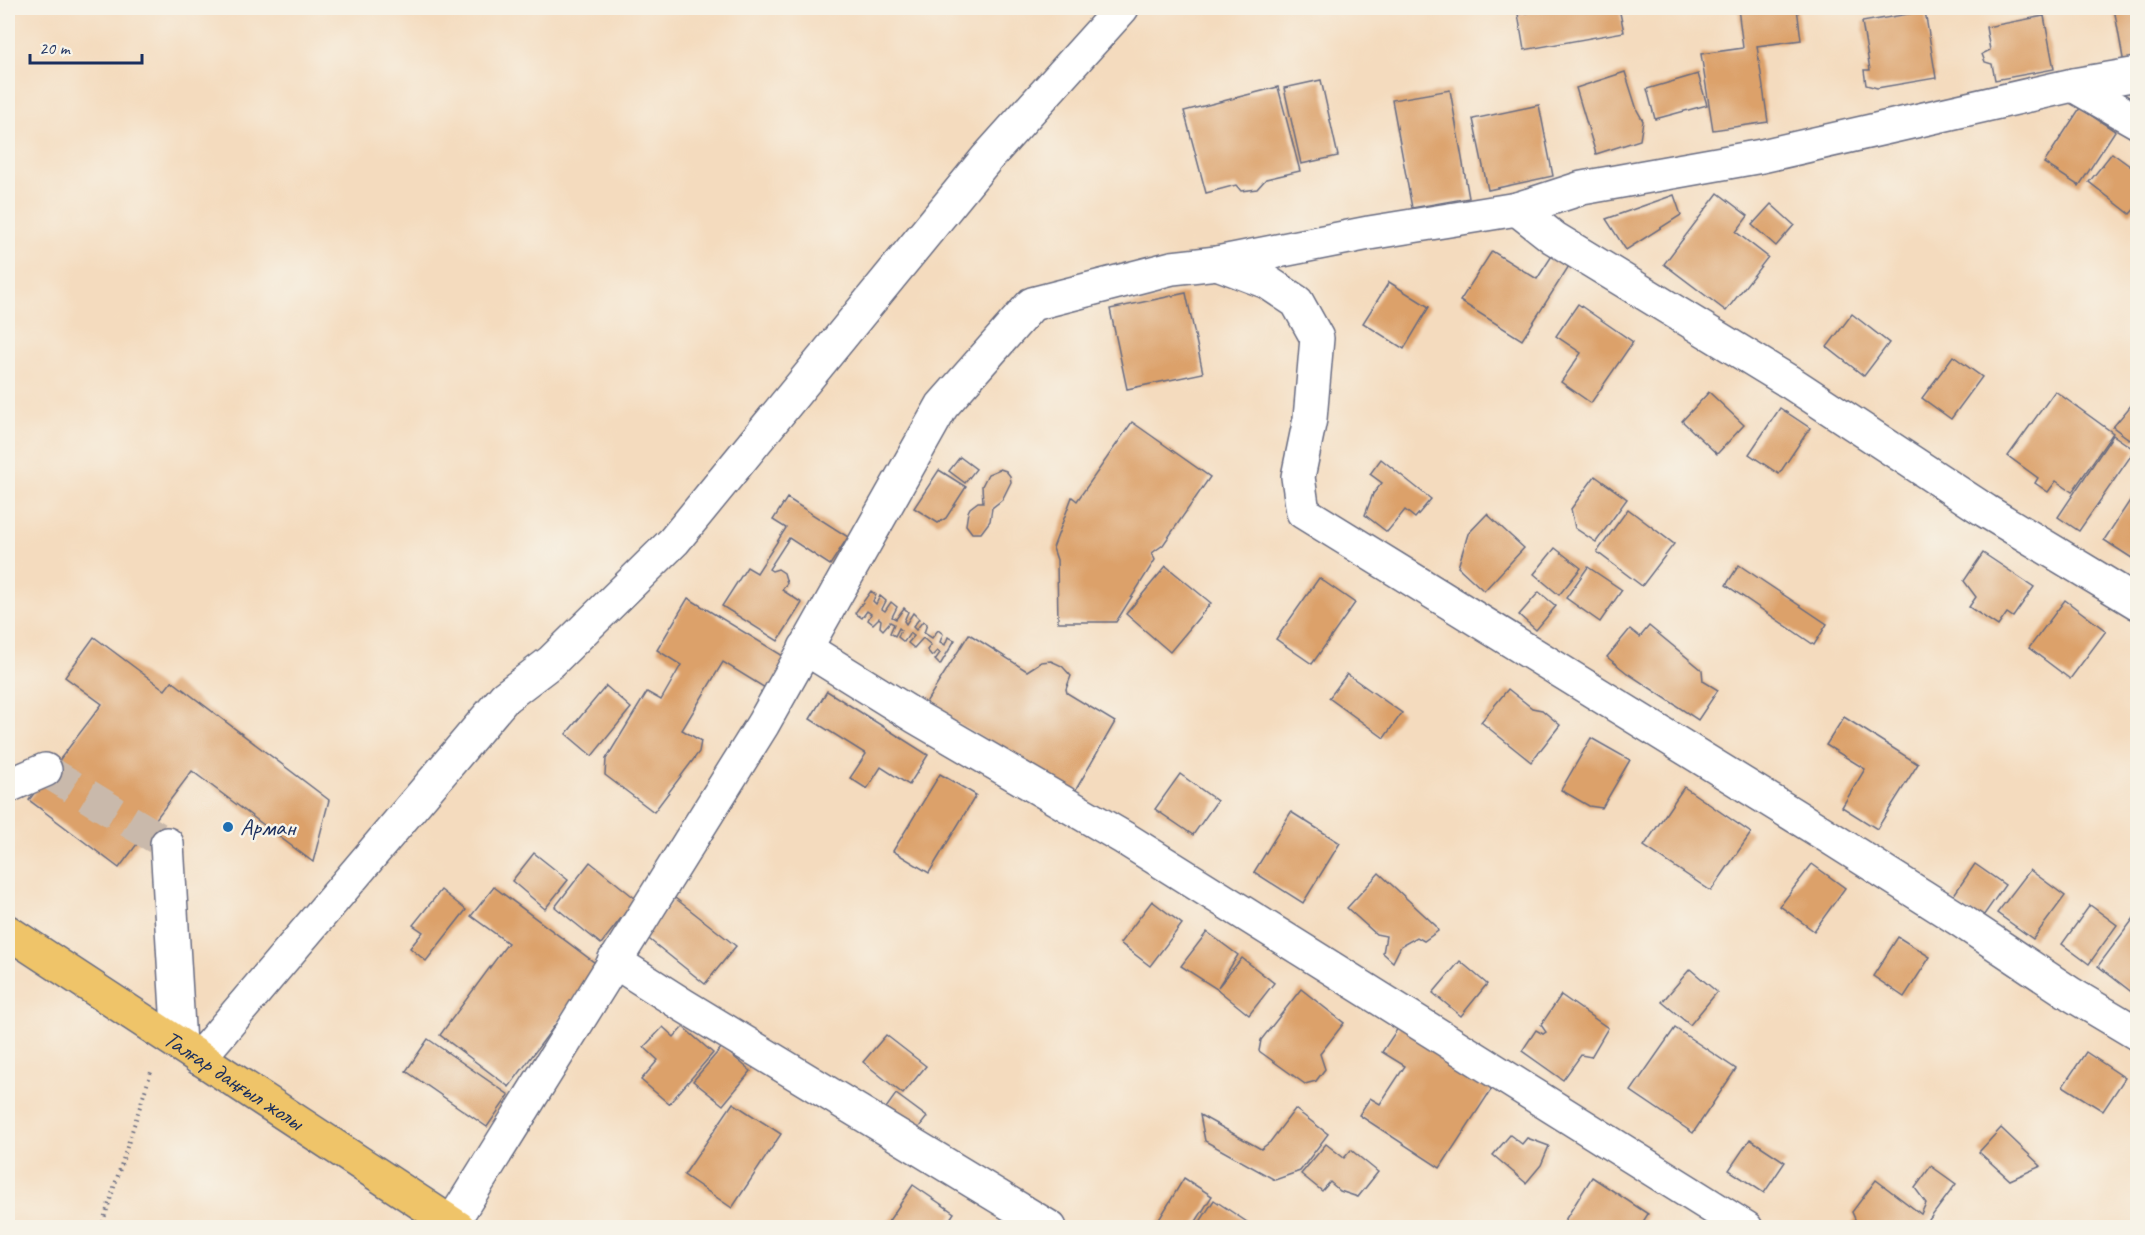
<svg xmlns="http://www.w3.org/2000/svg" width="2145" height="1235" font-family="Caveat,sans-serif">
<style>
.building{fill:#dca16b}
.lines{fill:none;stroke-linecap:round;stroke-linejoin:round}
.minor-tunnel{stroke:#c9b9ab;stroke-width:33;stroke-dasharray:33 16;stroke-linecap:butt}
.minor-casing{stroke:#676b80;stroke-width:36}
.major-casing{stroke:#676b80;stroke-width:36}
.path{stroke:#676b80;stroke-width:4;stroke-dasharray:1.5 4.5;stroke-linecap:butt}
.minor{stroke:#fff;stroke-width:33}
.major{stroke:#efc469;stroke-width:33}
.poi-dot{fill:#1f6fb2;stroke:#f7f3e8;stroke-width:2}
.labels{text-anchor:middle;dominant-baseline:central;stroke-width:5;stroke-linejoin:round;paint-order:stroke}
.poi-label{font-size:24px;fill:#1b2f5e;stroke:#f7f3e8;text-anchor:start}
.street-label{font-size:24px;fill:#1b2f5e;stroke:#f7f3e8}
</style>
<rect width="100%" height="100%" fill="#f7f3e8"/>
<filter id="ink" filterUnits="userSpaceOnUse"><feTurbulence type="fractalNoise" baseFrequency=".0167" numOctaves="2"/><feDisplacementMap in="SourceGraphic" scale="12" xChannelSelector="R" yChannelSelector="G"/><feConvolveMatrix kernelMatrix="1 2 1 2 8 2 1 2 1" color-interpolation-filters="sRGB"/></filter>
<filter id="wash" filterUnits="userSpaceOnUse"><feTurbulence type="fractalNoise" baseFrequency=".008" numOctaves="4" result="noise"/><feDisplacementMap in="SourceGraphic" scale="24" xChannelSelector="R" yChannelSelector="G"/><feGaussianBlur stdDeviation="1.35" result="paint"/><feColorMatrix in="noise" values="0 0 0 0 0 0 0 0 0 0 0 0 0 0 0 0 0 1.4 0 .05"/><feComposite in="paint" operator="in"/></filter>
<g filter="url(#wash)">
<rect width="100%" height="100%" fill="#f4dbbe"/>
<g id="blocks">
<g class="building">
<polygon points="1558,8 1619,8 1624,32 1524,50 1518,14"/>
<polygon points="1738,8 1797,8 1801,40 1757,46 1768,122 1713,130 1701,54 1743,48"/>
<polygon points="2114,8 2138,8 2138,61 2124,64"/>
<polygon points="1925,11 1936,78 1877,88 1866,85 1864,70 1870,70 1862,22"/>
<polygon points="2044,16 2054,69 1995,80 1992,64 1985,62 1982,54 1990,50 1986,27"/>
<polygon points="1625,72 1637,110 1643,121 1640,140 1596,154 1576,88"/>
<polygon points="1698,74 1707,105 1655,119 1647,89"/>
<polygon points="1321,80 1338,156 1301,164 1284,88"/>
<polygon points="1278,87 1300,171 1266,179 1257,189 1241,191 1236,185 1206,193 1184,111"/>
<polygon points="1450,90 1469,198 1412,208 1392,100"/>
<polygon points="1539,105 1553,176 1488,190 1473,119"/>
<polygon points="2080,108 2115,131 2079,186 2044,163"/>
<polygon points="2112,153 2138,172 2138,205 2130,214 2089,182"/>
<polygon points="1718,193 1748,216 1736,232 1768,257 1726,311 1664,264"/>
<polygon points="1674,195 1681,215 1626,250 1606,219"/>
<polygon points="1771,204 1794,225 1776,246 1752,225"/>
<polygon points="1557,248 1574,258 1522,340 1460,301 1492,251 1537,279"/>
<polygon points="1389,282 1429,307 1404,349 1363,323"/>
<polygon points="1186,293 1203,373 1127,389 1110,309"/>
<polygon points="1578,304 1633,342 1591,403 1561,382 1581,353 1556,336"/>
<polygon points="1852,314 1889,343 1864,376 1827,347"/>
<polygon points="1953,356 1982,377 1951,419 1922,398"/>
<polygon points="2055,391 2113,433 2072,492 2056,481 2048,492 2035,483 2038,478 2008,456"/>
<polygon points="1709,392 1744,425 1717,454 1682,421"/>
<polygon points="2138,397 2138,436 2133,442 2113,427"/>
<polygon points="1780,408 1810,428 1779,474 1749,454"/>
<polygon points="1132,422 1210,477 1163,545 1152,553 1155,560 1116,622 1058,622 1057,560 1053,548 1072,497 1077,501"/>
<polygon points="2113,435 2135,450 2079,531 2058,517"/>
<polygon points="960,457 976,469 965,483 949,471"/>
<polygon points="1381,459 1431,499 1415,518 1405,510 1387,532 1365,515 1373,494 1382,483 1370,474"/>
<polygon points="1000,469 1006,471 1010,476 1011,482 1002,500 992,508 990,521 981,533 972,533 966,525 968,512 970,508 978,502 983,502 982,486 988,474"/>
<polygon points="939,470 966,487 946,518 938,523 914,508"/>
<polygon points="1595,476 1627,499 1596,542 1575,528 1571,509"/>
<polygon points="2133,496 2138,499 2138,562 2104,540"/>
<polygon points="787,498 848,537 830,565 789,538 769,569 772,571 778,569 784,573 787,583 782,590 802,603 778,641 722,606 747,567 757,573 786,528 773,520"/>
<polygon points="1628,509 1674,544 1642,586 1597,552"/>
<polygon points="1487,514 1524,548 1484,591 1458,567 1468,534"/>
<polygon points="1555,548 1581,568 1559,595 1534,574"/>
<polygon points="1983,553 2034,587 2013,617 2007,613 1998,626 1969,607 1976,597 1964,581"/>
<polygon points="1739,565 1827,624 1814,645 1726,585"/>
<polygon points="1166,566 1211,603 1170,652 1126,614"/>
<polygon points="1588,567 1622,590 1600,622 1566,598"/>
<polygon points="1319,578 1355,603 1312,664 1276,639"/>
<polygon points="871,591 876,595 873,601 876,604 880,596 886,601 882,609 885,611 891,602 897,607 892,617 896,619 904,608 908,612 904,621 906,624 913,613 919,619 913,627 916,630 923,621 927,624 924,633 932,638 938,630 943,634 940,642 945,645 948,637 955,640 940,665 935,660 940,653 937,651 932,656 927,650 931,645 923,638 914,648 908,643 914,636 910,633 904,642 898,637 901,630 899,628 895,636 890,633 894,624 890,622 883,630 880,627 881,620 879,618 873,624 868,620 871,614 867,611 862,618 855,613"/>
<polygon points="1539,592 1556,606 1536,630 1519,615"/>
<polygon points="688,598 788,659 770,691 723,662 682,730 701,741 699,752 654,812 605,775 606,759 647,692 661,700 681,665 657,650"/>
<polygon points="2065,600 2106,631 2070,679 2029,648"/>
<polygon points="1649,626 1702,670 1703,681 1718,690 1698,720 1627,673 1607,657 1630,629 1640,637"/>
<polygon points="969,634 1027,671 1041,662 1051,661 1062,666 1071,676 1066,689 1067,693 1115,722 1074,793 925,704"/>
<polygon points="94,637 165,690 172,681 329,800 313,862 192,771 119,868 29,800 102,704 65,677"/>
<polygon points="1347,674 1402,713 1384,738 1329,698"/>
<polygon points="606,686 631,708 592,756 566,734"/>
<polygon points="1508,689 1532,708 1542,710 1560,725 1531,762 1481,722"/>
<polygon points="827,691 928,755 909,785 881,767 867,789 850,778 866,754 810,719"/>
<polygon points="1844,717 1918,764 1877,829 1842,807 1865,769 1826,745"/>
<polygon points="1591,738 1630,760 1602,808 1589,806 1561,790"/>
<polygon points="940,774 976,795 929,873 893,851"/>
<polygon points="1180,774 1217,801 1193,835 1155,809"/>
<polygon points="1684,787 1751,833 1711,891 1644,846"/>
<polygon points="1291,812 1340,843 1303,903 1254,872"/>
<polygon points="534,853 568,880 545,909 512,881"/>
<polygon points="590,862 636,899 601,944 555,907"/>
<polygon points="1812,864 1845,888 1814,931 1780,906"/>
<polygon points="1975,864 2005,885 1981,919 1951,899"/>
<polygon points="2030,870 2065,896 2033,939 1997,913"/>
<polygon points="1379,873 1436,926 1438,931 1424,941 1417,937 1401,946 1393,962 1383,953 1386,936 1376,934 1347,908"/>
<polygon points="494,887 599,966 509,1087 440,1035 508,943 471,916"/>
<polygon points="441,890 466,910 426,961 410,948 423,932 413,925"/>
<polygon points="675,898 736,946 705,984 645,936"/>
<polygon points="1152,901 1182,924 1150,966 1120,943"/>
<polygon points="2090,905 2117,925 2089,964 2062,944"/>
<polygon points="2134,918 2138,921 2138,997 2098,966"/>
<polygon points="1207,932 1238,955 1218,987 1242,958 1274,983 1249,1015 1217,989 1181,966"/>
<polygon points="1898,937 1930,957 1904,997 1873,976"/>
<polygon points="1460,961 1487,984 1461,1016 1433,993"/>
<polygon points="1690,969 1717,992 1690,1025 1662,1002"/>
<polygon points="1301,989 1344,1023 1320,1054 1325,1069 1316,1081 1305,1084 1259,1051 1261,1040"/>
<polygon points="1561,995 1608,1028 1591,1057 1581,1055 1563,1080 1522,1051 1536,1030 1543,1034 1546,1032 1541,1025"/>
<polygon points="1402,1022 1487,1077 1491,1090 1440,1168 1359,1115 1370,1098 1380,1104 1405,1066 1382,1052"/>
<polygon points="663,1027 674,1037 683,1027 713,1053 669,1104 641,1080 658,1060 644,1047"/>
<polygon points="1675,1028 1736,1069 1693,1133 1631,1091"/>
<polygon points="886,1035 926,1066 903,1094 863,1062"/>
<polygon points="428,1039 509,1095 487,1127 406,1071"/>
<polygon points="722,1047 751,1071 723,1105 693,1081"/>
<polygon points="2086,1052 2125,1078 2103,1111 2063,1086"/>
<polygon points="896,1094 927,1117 916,1131 886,1108"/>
<polygon points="733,1103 781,1134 732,1208 684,1175"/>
<polygon points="1295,1109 1328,1134 1300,1171 1275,1180 1205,1141 1200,1115 1261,1149 1270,1142"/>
<polygon points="2001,1128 2041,1166 2010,1180 1979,1152"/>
<polygon points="1510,1135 1522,1144 1527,1138 1549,1146 1541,1165 1526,1183 1493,1155"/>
<polygon points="1750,1139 1785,1162 1764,1193 1729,1170"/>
<polygon points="1326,1144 1344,1158 1351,1150 1378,1172 1358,1197 1340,1191 1330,1182 1322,1191 1301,1174"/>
<polygon points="1931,1166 1956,1184 1923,1228 1850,1228 1855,1219 1852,1212 1876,1180 1921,1214 1926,1203 1915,1188"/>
<polygon points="1592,1177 1648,1214 1639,1228 1560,1228"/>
<polygon points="1184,1178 1212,1196 1192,1228 1154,1228"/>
<polygon points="913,1185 954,1213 944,1228 884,1228"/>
<polygon points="1214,1200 1256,1228 1196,1228"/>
</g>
</g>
</g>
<g filter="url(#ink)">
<use href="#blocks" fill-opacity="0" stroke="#676b80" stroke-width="1.5"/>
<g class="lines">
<polyline class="minor-tunnel" points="45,770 167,844"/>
<defs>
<g id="minor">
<polyline points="2073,85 2138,122"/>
<polyline points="1517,209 1554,238 1793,384 1986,511 2138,603"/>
<polyline points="1217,263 1267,282 1297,302 1317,338 1310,419 1298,477 1303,512 1818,830 1957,918 2071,994 2138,1034"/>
<polyline points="805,648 916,717 1124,838 1746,1228"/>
<polyline points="8,786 45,770"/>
<polyline points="167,844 179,1044"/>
<polyline points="614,961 683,1005 1050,1228"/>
<polyline points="199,1058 505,697 551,662 674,541 987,158 1122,8"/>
<polyline points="452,1223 763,724 942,406 1032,304 1172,268 1217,263 1369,233 1517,209 1582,188 1762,156 2073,85 2138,74"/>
</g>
<g id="major">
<path id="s1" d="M8,932L459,1228"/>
</g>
</defs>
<use href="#minor" class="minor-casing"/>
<use href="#major" class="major-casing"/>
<polyline class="path" points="101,1228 152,1069"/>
<use href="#minor" class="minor"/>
<use href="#major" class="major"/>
</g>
</g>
<circle class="poi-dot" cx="228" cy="827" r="6"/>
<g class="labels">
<g class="poi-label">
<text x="240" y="827">Арман</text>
</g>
<g class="street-label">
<text stroke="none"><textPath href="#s1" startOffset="270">Талғар даңғыл жолы</textPath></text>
</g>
</g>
<rect width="2145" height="1235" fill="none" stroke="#f7f3e8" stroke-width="30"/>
<path d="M30 54v9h112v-9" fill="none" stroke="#1b2f5e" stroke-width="3"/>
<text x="39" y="54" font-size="18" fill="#1b2f5e" stroke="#f7f3e8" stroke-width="4.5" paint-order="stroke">20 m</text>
</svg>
